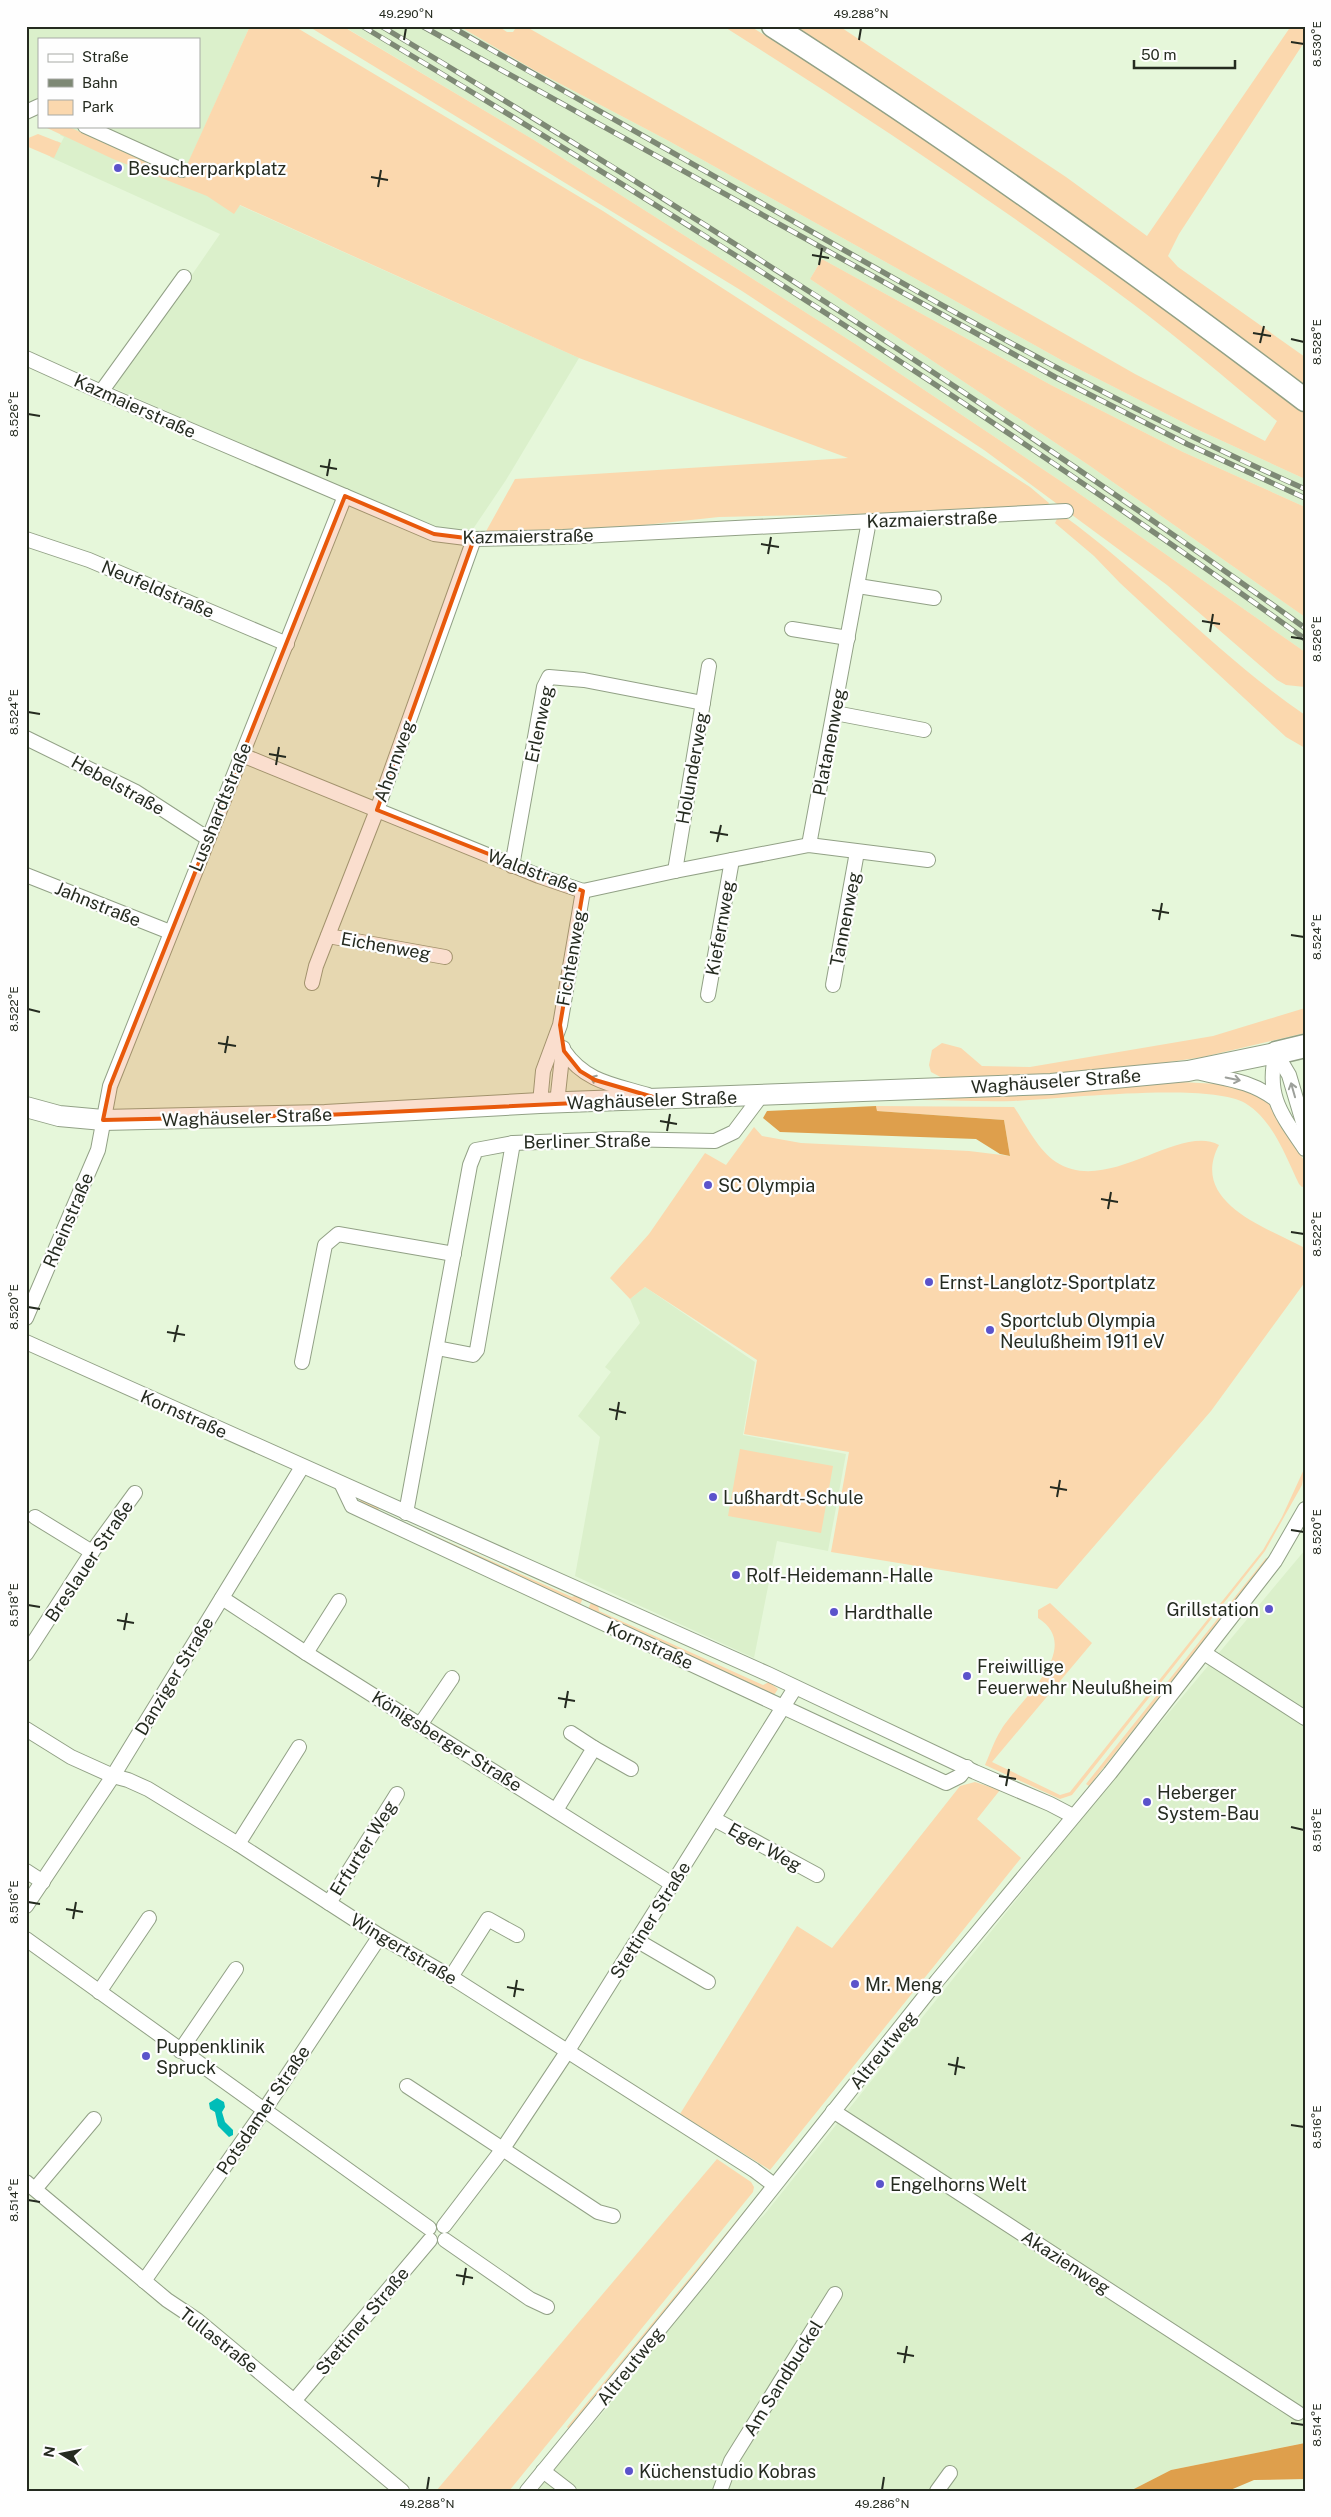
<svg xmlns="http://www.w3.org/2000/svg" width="1331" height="2517" font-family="'Public Sans',sans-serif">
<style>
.built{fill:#dbf0cb}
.green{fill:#fbd8ae}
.forest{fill:#de9f4c}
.water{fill:#00bdb8}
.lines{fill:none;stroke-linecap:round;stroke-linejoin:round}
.street-casing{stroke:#92a186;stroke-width:16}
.secondary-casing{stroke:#92a186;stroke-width:22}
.primary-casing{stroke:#92a186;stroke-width:25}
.street{stroke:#fff;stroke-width:14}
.secondary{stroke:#fff;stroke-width:20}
.primary{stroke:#fff;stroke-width:22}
.rail-casing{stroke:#7e8975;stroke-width:5.5}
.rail{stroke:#fefefe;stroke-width:4;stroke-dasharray:11;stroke-linecap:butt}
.oneway{stroke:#9da09b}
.marked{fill:#e8590c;fill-opacity:0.2;stroke:#e8590c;stroke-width:4;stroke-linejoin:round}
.ticks{fill:none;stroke:#252b20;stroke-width:2}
.poi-dot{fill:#5b53cb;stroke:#fefefe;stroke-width:2}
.labels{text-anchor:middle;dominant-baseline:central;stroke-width:4.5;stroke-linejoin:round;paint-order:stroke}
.poi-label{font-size:18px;fill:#252b20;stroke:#fefefe;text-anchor:start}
.street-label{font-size:18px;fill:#252b20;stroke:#fefefe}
.neatline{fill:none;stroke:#252b20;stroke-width:2}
.ticks-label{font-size:12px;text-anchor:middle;fill:#252b20}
</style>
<rect width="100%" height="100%" fill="#e6f7da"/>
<g class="built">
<polygon points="26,26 250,26 181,179 579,358 506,480 471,532 437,530 114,388 220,234 50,157 57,141 61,143 64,137 60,135 65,126 199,126 199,39 39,39 39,112 26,109"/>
<polygon points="343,26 459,26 534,70 667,140 1063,361 1194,428 1305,479 1305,507 1183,452 1051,385 822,259 810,279 1090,466 1305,617 1305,652 1074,490 857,345 534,140"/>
<polygon points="645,1287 755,1362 743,1435 846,1454 828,1551 777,1541 754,1658 575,1576 600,1437 578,1416 611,1372 605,1367 640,1323 630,1299"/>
<polygon points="1305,1550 1305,2443 1171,2470 1130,2491 536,2491 622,2390 746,2232 764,2215 1105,1789"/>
</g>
<g class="green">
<polygon points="250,26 294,26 603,211 1030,487 1049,503 1046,510 719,517 588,531 484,535 515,479 848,458 579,358 240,205 234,214 207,196 113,159 47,128 67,126 181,178"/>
<polygon points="308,26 344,27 534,140 857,345 1074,490 1305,652 1305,687 1286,685 1277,680 1167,585 984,450 742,291"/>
<path d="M459,26H498L507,32H513L517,26H525L1135,374L1265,441L1277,421C1229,381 1182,341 1133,304C1001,206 863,114 723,26H750L881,109L1018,200L1251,369L1305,411V479L1194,428L1063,361L667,140L534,70Z"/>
<polygon points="784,26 839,26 1066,177 1147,236 1291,26 1305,26 1305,41 1179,234 1168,256 1178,267 1305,357 1305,390"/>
<polygon points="38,134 61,143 54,158 26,146 26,139"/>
<polygon points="822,259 1051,385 1183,452 1305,507 1305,617 1090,466 810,279"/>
<path d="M1064,516C1148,577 1219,656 1305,715V748L1286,737L1120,583L1094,556L1055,523L1058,517Z"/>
<polygon points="1305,1008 1305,1033 1203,1057 1102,1072 986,1076 946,1080 931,1072 929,1065 932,1050 942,1043 961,1048 982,1066 1030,1067 1213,1036"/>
<path d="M1163,1081L1237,1085L1265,1098L1284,1124L1303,1159L1305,1186L1302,1187L1299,1184C1285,1155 1273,1120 1245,1103C1207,1082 1063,1099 1014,1101C984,1102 954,1100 923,1100L922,1097Z"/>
<path d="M876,1106L1014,1107C1026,1125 1038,1150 1056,1162C1108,1196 1179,1123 1219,1145C1189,1202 1265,1227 1305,1248V1282L1211,1411L1057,1589L831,1552L849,1452L744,1434L757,1360L645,1287L630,1299L610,1278L649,1234L705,1153L726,1165L754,1127L762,1136L801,1143L969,1151L1010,1156L1004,1120L877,1111Z"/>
<polygon points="740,1449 833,1466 821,1533 728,1516"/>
<path d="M1305,1467L1302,1485L1265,1551L1072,1795L1060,1799L985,1765C990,1754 994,1741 1001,1730C1017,1702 1086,1649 1038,1618V1610L1050,1603L1092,1643L992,1762L1060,1795L1070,1792L1263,1550L1282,1517Z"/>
<polygon points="359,1497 378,1506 379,1511 572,1597 577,1595 583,1598 579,1607 362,1507"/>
<polygon points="1266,1558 1268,1559 1089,1786 1086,1784"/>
<polygon points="592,1601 598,1605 599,1611 763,1685 769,1682 778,1689 774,1695 587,1611"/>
<polygon points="975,1782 1000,1790 977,1819 1021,1858 770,2170 680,2114 797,1926 832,1948 960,1786"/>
<polygon points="717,2159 751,2182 754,2187 753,2192 509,2491 436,2491"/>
<polygon points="760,2192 759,2196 569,2429 567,2427"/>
</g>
<g class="forest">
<polygon points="876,1106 877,1111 1004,1120 1010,1156 1000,1154 976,1139 780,1132 763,1118 767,1111"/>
<polygon points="1305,2443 1305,2479 1254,2480 1228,2491 1130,2491 1171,2470"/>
</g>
<polygon class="water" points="217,2098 224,2102 225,2107 222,2112 225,2122 233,2130 233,2135 229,2137 218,2126 215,2112 210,2109 209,2103"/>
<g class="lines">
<defs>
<g id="street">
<polyline points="26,112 39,106"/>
<polyline points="85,126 182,170"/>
<polyline points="26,358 101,392 434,534 474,539 563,537 1066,511"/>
<polyline points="101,392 184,277"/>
<polyline points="26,539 89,560 287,644"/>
<polyline points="858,586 934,598"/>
<polyline points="792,629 848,638"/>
<polyline points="835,713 924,730"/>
<polyline points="26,738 136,792 207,838"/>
<polyline points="242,755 539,876 583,891 675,871 809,845 928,860"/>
<polyline points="809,845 869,521"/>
<polyline points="512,866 544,687 549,677 584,680 703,703"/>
<polyline points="675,871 709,666"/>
<polyline points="26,875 170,932"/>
<polyline points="328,936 445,957"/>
<polyline points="312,983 316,966 377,810 474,539"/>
<polyline points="833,985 857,852"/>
<polyline points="708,995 732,860"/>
<path d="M564,1051C585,1082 615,1085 648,1095"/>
<path d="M1276,1053C1265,1096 1282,1115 1305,1149"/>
<polyline points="1276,1053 1289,1075 1305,1129"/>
<path d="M1196,1072C1225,1079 1250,1080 1275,1099"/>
<polyline points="540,1103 543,1071 560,1025 583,891"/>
<polyline points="557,1103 563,1048"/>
<polyline points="26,1318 98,1150 110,1086 345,496"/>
<polyline points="26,1342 768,1674 975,1772 1050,1804 1073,1816"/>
<polyline points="437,1348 473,1355 477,1350 513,1143"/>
<polyline points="302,1362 325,1245 338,1234 454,1254"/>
<polyline points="342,1485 352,1506 946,1783 960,1776 967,1767"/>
<polyline points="406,1513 470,1165 476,1150 513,1143 618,1139 715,1141 734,1132 761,1096"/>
<polyline points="35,1517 92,1552"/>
<polyline points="222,1598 306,1653 672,1884"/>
<polyline points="306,1653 339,1601"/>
<polyline points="1204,1653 1305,1718"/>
<polyline points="26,1654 92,1552 135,1493"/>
<polyline points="420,1725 452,1678"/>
<polyline points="26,1729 71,1757 113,1776 128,1780 148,1789 238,1844 380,1936 451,1977 754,2170 774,2185"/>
<polyline points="594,1748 631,1769"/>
<polyline points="556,1810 594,1748 571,1733"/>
<polyline points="714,1819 817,1875"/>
<polyline points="238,1844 299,1747"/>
<polyline points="26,1871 43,1882"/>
<polyline points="329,1903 397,1794"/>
<polyline points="26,1906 113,1776 302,1467"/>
<polyline points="26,1939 429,2228"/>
<polyline points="638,1941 708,1982"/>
<polyline points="451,1977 488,1919 517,1935"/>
<polyline points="99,1992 149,1918"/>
<polyline points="180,2051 236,1969"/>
<polyline points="407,2086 598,2212 613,2216"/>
<polyline points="833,2111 1298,2413"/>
<polyline points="26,2182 167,2300 197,2320 402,2491"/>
<polyline points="35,2189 94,2119"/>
<polyline points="444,2226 502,2150 567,2052 795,1688"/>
<polyline points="445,2240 530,2299 547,2307"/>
<polyline points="144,2281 265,2109 380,1936"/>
<polyline points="294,2401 430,2240"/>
<polyline points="543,2471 569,2491"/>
<polyline points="527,2491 702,2277 937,1981 1110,1773 1275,1561 1305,1509"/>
<polyline points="720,2491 731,2461 835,2294"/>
<polyline points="937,2491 950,2473"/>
</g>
<polyline id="secondary" points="26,1107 59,1116 103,1120 325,1115 540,1103 1051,1084 1188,1071 1276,1053"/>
<g id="primary">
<path d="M773,26C956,143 1132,269 1305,400"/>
<polyline points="1276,1053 1305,1046"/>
</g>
</defs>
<use href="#street" class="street-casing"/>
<use href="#secondary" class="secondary-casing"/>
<use href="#primary" class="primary-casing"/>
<use href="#street" class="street"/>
<use href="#secondary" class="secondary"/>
<use href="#primary" class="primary"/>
<defs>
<g id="rail">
<path d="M362,26C684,218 1001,420 1305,639"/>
<path d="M381,26C697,215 1006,413 1305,628"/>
<polyline points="422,26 1055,377 1187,444 1305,498"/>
<path d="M450,26C568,94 688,161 807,229C970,322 1133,413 1305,489"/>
</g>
</defs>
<use href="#rail" class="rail-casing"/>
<use href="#rail" class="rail"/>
</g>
<defs><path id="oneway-shaft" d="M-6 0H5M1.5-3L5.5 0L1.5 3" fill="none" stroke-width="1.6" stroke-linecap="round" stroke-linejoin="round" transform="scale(1.25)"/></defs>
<g class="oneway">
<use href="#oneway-shaft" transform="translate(1233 1079) rotate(12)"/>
<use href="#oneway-shaft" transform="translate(597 1080) rotate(-156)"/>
<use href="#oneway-shaft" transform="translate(1293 1090) rotate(-106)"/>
</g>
<path class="marked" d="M345,496L434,534L474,539L377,810L583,891L560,1025L564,1051L580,1071L595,1080L660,1099L325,1115L103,1120L110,1086Z"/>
<path class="ticks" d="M404,40L406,28M859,40L861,28M1291,42L1304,44M371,177L388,180M378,187L381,170M812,255L829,258M819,265L822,248M1253,333L1271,336M1291,339L1304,342M1260,343L1264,326M28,414L40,416M320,466L337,469M327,476L330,459M761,544L779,547M768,554L771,537M1202,621L1220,624M1210,632L1213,614M1291,637L1304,639M28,712L40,714M269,754L286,757M276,765L279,747M710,832L728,835M717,842L721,825M1152,910L1169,913M1159,920L1162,903M1291,935L1304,937M28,1009L40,1012M218,1043L236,1046M225,1053L228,1036M660,1121L677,1124M667,1131L670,1114M1101,1199L1118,1202M1108,1209L1111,1192M1291,1232L1304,1234M28,1307L40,1309M167,1332L185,1335M174,1342L178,1325M609,1409L626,1413M616,1420L619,1402M1050,1487L1067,1490M1057,1497L1060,1480M1291,1530L1304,1532M28,1605L40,1607M117,1620L134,1623M124,1630L127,1613M558,1698L575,1701M565,1708L568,1691M999,1776L1016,1779M1006,1786L1009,1769M1291,1827L1304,1830M28,1902L40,1904M66,1909L83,1912M73,1919L76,1902M507,1987L524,1990M514,1997L517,1980M948,2064L965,2068M955,2075L958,2057M1291,2125L1304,2127M28,2200L40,2202M456,2275L473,2278M463,2285L466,2268M897,2353L914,2356M904,2363L907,2346M1291,2423L1304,2425M427,2490L429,2477M882,2490L884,2477"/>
<g class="poi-dot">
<circle cx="118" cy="168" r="5"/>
<circle cx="708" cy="1185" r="5"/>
<circle cx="929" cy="1282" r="5"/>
<circle cx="990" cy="1330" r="5"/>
<circle cx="713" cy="1497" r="5"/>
<circle cx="736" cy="1575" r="5"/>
<circle cx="1269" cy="1609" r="5"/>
<circle cx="834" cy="1612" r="5"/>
<circle cx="967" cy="1676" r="5"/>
<circle cx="1147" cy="1802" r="5"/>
<circle cx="855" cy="1984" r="5"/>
<circle cx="146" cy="2056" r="5"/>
<circle cx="880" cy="2184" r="5"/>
<circle cx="629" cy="2471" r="5"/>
</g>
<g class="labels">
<g class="poi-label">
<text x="128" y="168">Besucherparkplatz</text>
<text x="718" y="1185">SC Olympia</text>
<text x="939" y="1282">Ernst-Langlotz-Sportplatz</text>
<text x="1000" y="1320">Sportclub Olympia<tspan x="1000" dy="21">Neulußheim 1911 eV</tspan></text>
<text x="723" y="1497">Lußhardt-Schule</text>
<text x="746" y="1575">Rolf-Heidemann-Halle</text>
<text x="1259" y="1609" text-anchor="end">Grillstation</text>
<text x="844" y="1612">Hardthalle</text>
<text x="977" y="1666">Freiwillige<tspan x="977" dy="21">Feuerwehr Neulußheim</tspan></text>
<text x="1157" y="1792">Heberger<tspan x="1157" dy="21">System-Bau</tspan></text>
<text x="865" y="1984">Mr. Meng</text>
<text x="156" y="2046">Puppenklinik<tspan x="156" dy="21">Spruck</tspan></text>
<text x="890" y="2184">Engelhorns Welt</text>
<text x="639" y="2471">Küchenstudio Kobras</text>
</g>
<g class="street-label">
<text transform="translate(135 406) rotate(24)">Kazmaierstraße</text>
<text transform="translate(932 519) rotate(-2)">Kazmaierstraße</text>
<text transform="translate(528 536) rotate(-1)">Kazmaierstraße</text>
<text transform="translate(158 589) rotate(23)">Neufeldstraße</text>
<text transform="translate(539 724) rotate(-78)">Erlenweg</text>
<text transform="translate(829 742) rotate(-79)">Platanenweg</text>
<text transform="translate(394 761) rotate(-70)">Ahornweg</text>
<text transform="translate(692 768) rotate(-80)">Holunderweg</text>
<text transform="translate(118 785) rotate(29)">Hebelstraße</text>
<text transform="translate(220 807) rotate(-68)">Lusshardtstraße</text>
<text transform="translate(533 871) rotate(20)">Waldstraße</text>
<text transform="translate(98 904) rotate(22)">Jahnstraße</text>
<text transform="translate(845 919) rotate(-79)">Tannenweg</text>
<text transform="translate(720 928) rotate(-80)">Kiefernweg</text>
<text transform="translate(386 946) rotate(10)">Eichenweg</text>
<text transform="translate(571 958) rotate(-80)">Fichtenweg</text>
<text transform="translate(1056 1081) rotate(-4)">Waghäuseler Straße</text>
<text transform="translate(652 1100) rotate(-2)">Waghäuseler Straße</text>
<text transform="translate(247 1117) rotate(-2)">Waghäuseler Straße</text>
<text transform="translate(587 1141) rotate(-1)">Berliner Straße</text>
<text transform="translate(68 1220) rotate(-67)">Rheinstraße</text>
<text transform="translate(184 1414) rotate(24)">Kornstraße</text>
<text transform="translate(89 1561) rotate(-56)">Breslauer Straße</text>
<text transform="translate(650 1645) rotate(24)">Kornstraße</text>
<text transform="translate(174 1676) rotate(-59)">Danziger Straße</text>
<text transform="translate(447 1741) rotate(32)">Königsberger Straße</text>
<text transform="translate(765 1847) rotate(29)">Eger Weg</text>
<text transform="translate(363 1848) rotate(-58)">Erfurter Weg</text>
<text transform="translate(650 1920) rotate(-58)">Stettiner Straße</text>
<text transform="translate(404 1949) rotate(31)">Wingertstraße</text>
<text transform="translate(883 2050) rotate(-51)">Altreutweg</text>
<text transform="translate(263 2110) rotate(-56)">Potsdamer Straße</text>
<text transform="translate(1066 2262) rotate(33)">Akazienweg</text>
<text transform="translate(362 2321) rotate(-50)">Stettiner Straße</text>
<text transform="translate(219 2340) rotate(38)">Tullastraße</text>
<text transform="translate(630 2366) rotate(-51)">Altreutweg</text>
<text transform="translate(783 2378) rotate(-58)">Am Sandbuckel</text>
</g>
</g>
<rect width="1331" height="2517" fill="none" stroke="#fefefe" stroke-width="55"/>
<rect x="38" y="38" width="162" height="90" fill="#fefefe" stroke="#a7aaa5"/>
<rect x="48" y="54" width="25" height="8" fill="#ffffff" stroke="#a7aaa5"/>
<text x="82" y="62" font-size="15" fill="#252b20">Straße</text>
<rect x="48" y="79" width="25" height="8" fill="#7e8975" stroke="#a7aaa5"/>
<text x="82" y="88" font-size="15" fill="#252b20">Bahn</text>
<rect x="48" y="100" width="25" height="15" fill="#fbd8ae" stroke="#a7aaa5"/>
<text x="82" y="112" font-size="15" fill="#252b20">Park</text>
<g transform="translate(62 2454) rotate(280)" stroke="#fefefe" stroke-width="4" paint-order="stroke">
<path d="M0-4L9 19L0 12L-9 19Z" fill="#252b20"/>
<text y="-8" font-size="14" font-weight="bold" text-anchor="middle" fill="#252b20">N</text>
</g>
<path d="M1134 60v8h101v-8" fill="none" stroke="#252b20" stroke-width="2.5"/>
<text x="1141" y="60" font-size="15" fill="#252b20" stroke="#fefefe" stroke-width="4" paint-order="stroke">50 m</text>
<rect x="28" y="28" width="1276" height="2462" class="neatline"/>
<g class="ticks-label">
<text x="406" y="18">49.290°N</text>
<text x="861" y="18">49.288°N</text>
<text transform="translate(1317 44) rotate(-90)" y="4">8.530°E</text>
<text transform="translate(1317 342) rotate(-90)" y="4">8.528°E</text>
<text transform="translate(14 414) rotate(-90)" y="4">8.526°E</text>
<text transform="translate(1317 639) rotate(-90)" y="4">8.526°E</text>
<text transform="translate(14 712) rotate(-90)" y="4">8.524°E</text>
<text transform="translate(1317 937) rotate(-90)" y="4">8.524°E</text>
<text transform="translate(14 1009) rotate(-90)" y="4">8.522°E</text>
<text transform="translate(1317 1234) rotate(-90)" y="4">8.522°E</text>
<text transform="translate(14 1307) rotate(-90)" y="4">8.520°E</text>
<text transform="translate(1317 1532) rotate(-90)" y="4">8.520°E</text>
<text transform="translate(14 1605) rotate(-90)" y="4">8.518°E</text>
<text transform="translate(1317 1830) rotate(-90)" y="4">8.518°E</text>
<text transform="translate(14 1902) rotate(-90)" y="4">8.516°E</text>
<text transform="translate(1317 2127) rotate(-90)" y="4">8.516°E</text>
<text transform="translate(14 2200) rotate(-90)" y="4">8.514°E</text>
<text transform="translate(1317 2425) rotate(-90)" y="4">8.514°E</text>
<text x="427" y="2508">49.288°N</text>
<text x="882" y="2508">49.286°N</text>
</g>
</svg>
